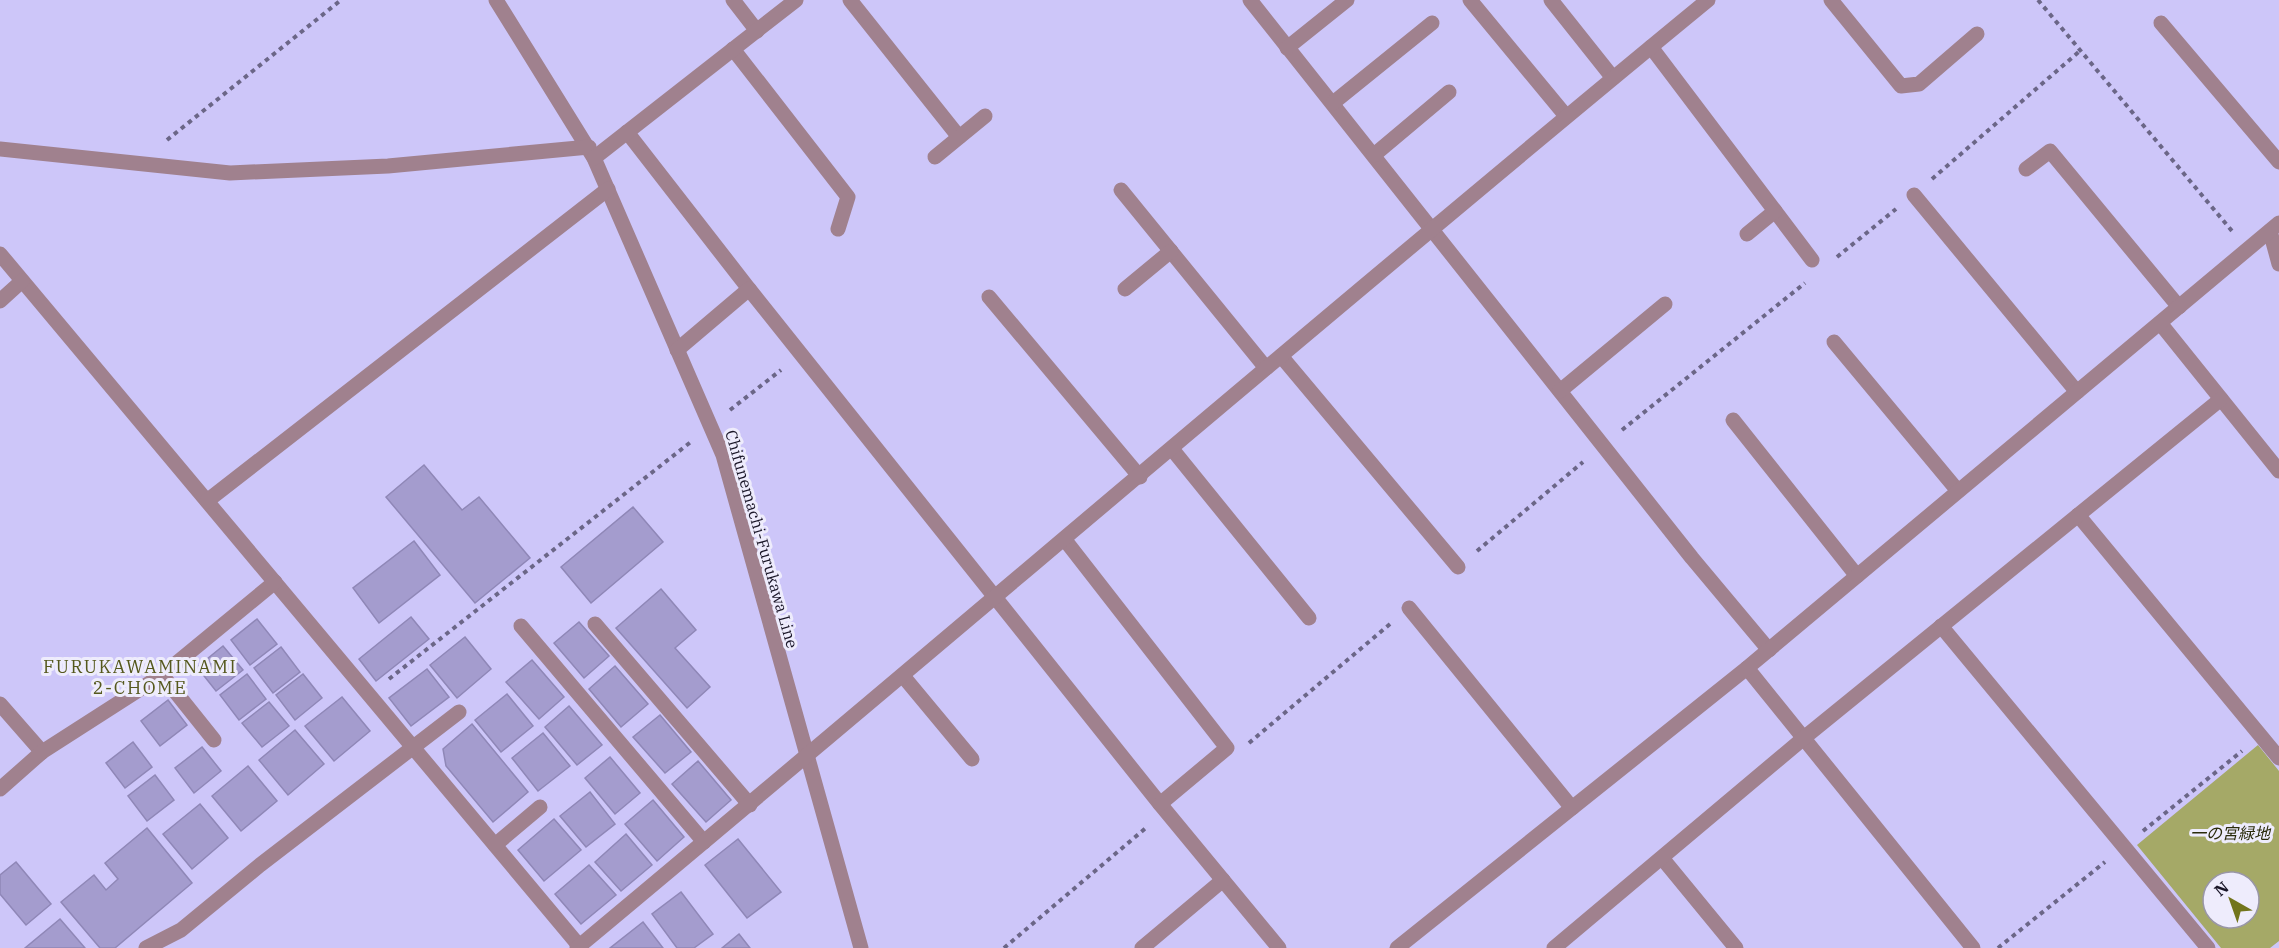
<svg xmlns="http://www.w3.org/2000/svg" width="2279" height="948" font-family="'IBM Plex Serif','Noto Sans JP',serif">
<style>
.green{fill:#a5a967;fill-rule:evenodd}
.building{fill:#a49cce;stroke:#8f87b7;stroke-width:1.5}
.lines{fill:none;stroke-linecap:round;stroke-linejoin:round}
.path{stroke:#6b6687;stroke-width:4;stroke-dasharray:4.5 4.5;stroke-linecap:butt}
.minor{stroke:#a0818e;stroke-width:15}
.labels{text-anchor:middle;dominant-baseline:central;stroke-width:6;stroke-linejoin:round;paint-order:stroke}
.street-label{font-size:16px;fill:#191527;stroke:#eeecfc}
.park-label{font-size:16px;font-style:italic;fill:#2a2b0b;stroke:#eeecfc}
.neighbourhood-label{font-size:18px;letter-spacing:1.5px;fill:#55581d;stroke:#eeecfc}
</style>
<rect width="100%" height="100%" fill="#cdc6f9"/>
<path class="green" d="M2258,745L2279,771V941L2270,948H2221L2137,845ZM2213,882H2249V918H2213Z"/>
<g class="building">
<polygon points="424,465 462,510 479,497 530,558 475,603 386,497"/>
<polygon points="633,507 663,542 591,603 561,567"/>
<polygon points="414,541 440,575 379,623 353,588"/>
<polygon points="661,589 696,630 675,648 710,687 687,708 616,628"/>
<polygon points="411,617 429,639 376,681 359,659"/>
<polygon points="257,619 277,644 250,665 231,640"/>
<polygon points="579,622 609,656 584,678 554,643"/>
<polygon points="465,637 491,669 457,698 430,665"/>
<polygon points="223,646 243,670 216,691 197,667"/>
<polygon points="281,647 300,672 273,693 254,668"/>
<polygon points="532,660 564,697 539,719 506,682"/>
<polygon points="615,666 648,704 621,727 589,689"/>
<polygon points="427,669 449,697 411,726 389,698"/>
<polygon points="247,674 266,699 239,720 220,695"/>
<polygon points="303,674 322,698 295,720 276,695"/>
<polygon points="507,694 533,726 501,752 475,720"/>
<polygon points="342,697 370,731 334,761 305,726"/>
<polygon points="168,700 187,725 160,746 141,721"/>
<polygon points="269,702 289,726 262,747 242,723"/>
<polygon points="569,706 602,745 577,765 545,727"/>
<polygon points="660,715 691,752 665,773 633,737"/>
<polygon points="472,724 528,792 493,822 446,766 443,749"/>
<polygon points="295,730 324,764 288,795 259,760"/>
<polygon points="543,733 570,766 538,791 512,758"/>
<polygon points="133,742 152,767 125,788 106,763"/>
<polygon points="202,747 221,771 194,793 175,768"/>
<polygon points="610,757 640,793 615,814 585,778"/>
<polygon points="698,761 731,800 706,822 672,784"/>
<polygon points="248,766 277,801 241,831 212,796"/>
<polygon points="155,775 174,800 147,821 128,796"/>
<polygon points="590,792 615,824 586,847 560,816"/>
<polygon points="653,800 684,837 657,861 625,824"/>
<polygon points="200,804 228,838 192,869 163,834"/>
<polygon points="554,819 581,850 544,881 518,850"/>
<polygon points="147,828 192,883 115,948 100,948 61,902 94,875 106,890 118,879 105,863"/>
<polygon points="626,834 652,865 621,891 595,862"/>
<polygon points="738,839 781,892 747,918 705,865"/>
<polygon points="16,862 51,904 26,925 0,894 0,875"/>
<polygon points="589,865 616,895 581,924 555,894"/>
<polygon points="681,892 713,934 694,948 677,948 652,914"/>
<polygon points="60,919 85,948 25,948"/>
<polygon points="643,922 663,948 610,948"/>
<polygon points="739,934 750,948 722,948"/>
</g>
<g class="lines">
<g class="path">
<polyline points="2038,0 2232,231"/>
<polyline points="167,140 341,0"/>
<polyline points="1932,179 2081,50"/>
<polyline points="1837,257 1896,209"/>
<polyline points="730,410 781,370"/>
<polyline points="1622,430 1805,283"/>
<polyline points="1477,551 1583,462"/>
<polyline points="389,679 692,441"/>
<polyline points="1249,743 1390,624"/>
<polyline points="2143,831 2242,751"/>
<polyline points="1004,948 1147,827"/>
<polyline points="1998,948 2105,862"/>
</g>
<g class="minor">
<polyline points="496,0 594,158 723,455 861,948"/>
<polyline points="733,0 757,31"/>
<polyline points="850,0 959,137"/>
<polyline points="1250,0 1692,558 1769,650"/>
<polyline points="1470,0 1566,116"/>
<polyline points="1551,0 1613,78"/>
<polyline points="1831,0 1901,86 1919,84 1977,34"/>
<polyline points="2161,23 2279,162"/>
<polyline points="1651,47 1812,260"/>
<polyline points="1287,48 1347,0"/>
<polyline points="733,49 848,197 838,229"/>
<polyline points="1333,103 1432,23"/>
<polyline points="627,132 749,289"/>
<polyline points="0,149 230,173 388,166 589,147"/>
<polyline points="1374,155 1449,92"/>
<polyline points="935,157 985,116"/>
<polyline points="594,158 796,0"/>
<polyline points="2026,169 2050,151 2179,307"/>
<polyline points="1121,190 1266,368"/>
<polyline points="1914,195 2077,392"/>
<polyline points="2270,231 2279,264"/>
<polyline points="1747,234 1775,211"/>
<polyline points="0,254 581,948"/>
<polyline points="1125,289 1171,251"/>
<polyline points="989,297 1140,477"/>
<polyline points="0,301 22,281"/>
<polyline points="2160,323 2279,471"/>
<polyline points="1834,342 1958,491"/>
<polyline points="677,350 749,289 1160,804 1279,948"/>
<polyline points="1281,356 1458,567"/>
<polyline points="1560,391 1665,304"/>
<polyline points="1733,420 1857,576"/>
<polyline points="1172,449 1309,618"/>
<polyline points="207,501 608,189"/>
<polyline points="2078,515 2279,758"/>
<polyline points="1065,540 1227,748 1160,804"/>
<polyline points="1409,608 1572,808"/>
<polyline points="595,624 750,805"/>
<polyline points="521,626 704,842"/>
<polyline points="1941,626 2208,948"/>
<polyline points="1747,668 1973,948"/>
<polyline points="162,675 214,740"/>
<polyline points="903,676 972,759"/>
<polyline points="0,704 42,752"/>
<polyline points="0,789 42,752 162,675 275,582"/>
<polyline points="495,845 540,807"/>
<polyline points="1662,858 1736,948"/>
<polyline points="146,948 181,930 260,865 459,712"/>
<path d="M577,948C955,633 1328,312 1708,0"/>
<polyline points="1142,948 1223,880"/>
<polyline points="1397,948 1747,668 2279,223"/>
<polyline points="1554,948 1805,737 2221,399"/>
</g>
</g>
<g class="labels">
<g class="street-label">
<text transform="translate(762 539) rotate(74)">Chifunemachi-Furukawa Line</text>
</g>
<g class="park-label">
<text x="2230" y="833">一の宮緑地</text>
</g>
<g class="neighbourhood-label">
<text x="140" y="666">FURUKAWAMINAMI<tspan x="140" dy="21">2-CHOME</tspan></text>
</g>
</g>
<g transform="translate(2231 900) rotate(320)"><circle r="28" fill="#eeecfc" stroke="#9996a7" stroke-width="1.5"/>
<path d="M0-4.5L10 22L0 15L-10 22Z" fill="#72751c"/>
<text y="-9" font-size="16" font-weight="bold" text-anchor="middle" fill="#191527">N</text>
</g>
</svg>
